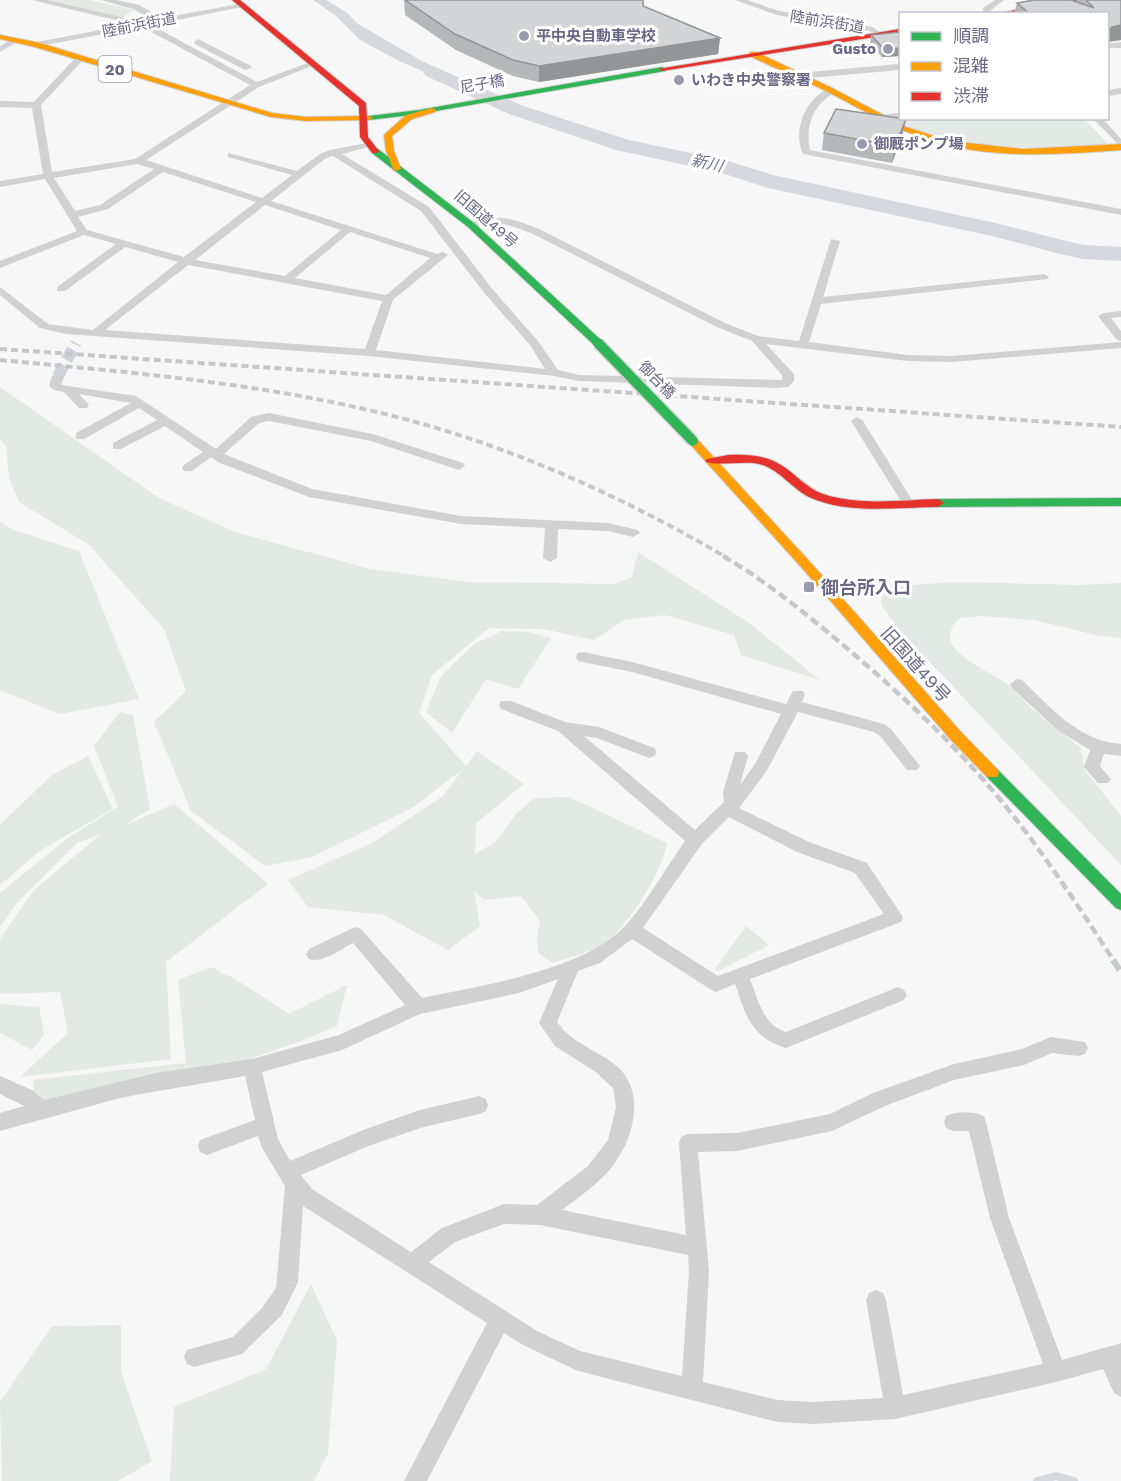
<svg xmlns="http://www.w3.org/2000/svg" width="1121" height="1481" font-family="'Work Sans','Noto Sans JP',sans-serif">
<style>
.green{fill:#e3e9e4}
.water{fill:#d6d8de}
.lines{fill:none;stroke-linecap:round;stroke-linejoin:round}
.stream{stroke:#d6d8de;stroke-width:8}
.river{fill:#d6d8de;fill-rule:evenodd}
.street-tunnel{stroke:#d2d3da;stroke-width:12;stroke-dasharray:12 6;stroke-linecap:butt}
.fast-casing{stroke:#d3d3d5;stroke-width:2}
.slow-casing{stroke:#d3d3d5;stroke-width:2}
.jam-casing{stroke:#d3d3d5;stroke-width:2}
.street{fill:#d1d1d2;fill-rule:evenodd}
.fast{fill:#30b455;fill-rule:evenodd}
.slow{fill:#ff9f0a;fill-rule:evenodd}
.jam{fill:#e5322d;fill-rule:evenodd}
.rail-far2{stroke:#c6c7c8;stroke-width:4;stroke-dasharray:7 4;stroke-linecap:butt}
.rail-far1{stroke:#c6c7c8;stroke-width:4.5;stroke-dasharray:9 4.5;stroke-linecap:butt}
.rail{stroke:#c6c7c8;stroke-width:6;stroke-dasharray:12 6;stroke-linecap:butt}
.fast-bridge-casing{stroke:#d3d3d5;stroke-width:13;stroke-linecap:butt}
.fast-bridge{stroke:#30b455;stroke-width:10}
.wall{fill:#b6b7b8}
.shaded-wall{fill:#949596}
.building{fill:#d4d5d6;stroke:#949596;stroke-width:1.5}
.poi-dot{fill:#9a9aad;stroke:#fff;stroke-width:2}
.labels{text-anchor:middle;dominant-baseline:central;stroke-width:6;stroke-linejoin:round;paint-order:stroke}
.far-street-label{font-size:15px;fill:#686885;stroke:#fff}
.far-poi-label{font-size:15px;font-weight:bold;fill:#686885;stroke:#fff;text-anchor:start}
.shield{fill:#fff;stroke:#9595aa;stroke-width:1.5}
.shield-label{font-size:16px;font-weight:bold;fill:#686885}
.far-water-label{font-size:16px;font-style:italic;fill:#6e748f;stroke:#fff}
.poi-label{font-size:18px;font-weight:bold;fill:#686885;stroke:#fff;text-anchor:start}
.street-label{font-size:18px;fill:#686885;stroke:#fff}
</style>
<rect width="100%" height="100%" fill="#f6f7f6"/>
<g class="green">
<polygon points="47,0 89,0 134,10 123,17"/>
<path d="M897,118L1084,119L1109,145C1046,149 997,151 934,135C921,131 906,130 897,118Z"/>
<path d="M0,387L159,498L235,532L370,569L468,582L615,584L632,577L638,552L749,623L820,680L741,655L734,635L665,615L624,620L594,640L544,629L489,628L432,675L419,713L466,766L477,751L524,784L476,823L475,854L497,841L516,814L534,798L569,797L667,843C662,872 629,926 604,943C589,953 568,958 552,963L538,953L537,937L540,921L521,896L484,900L474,891L480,926L448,950L384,915L308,907L288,880L372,843L443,796L463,769L412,808L312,857L265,866L191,811L154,722L186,691L164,629L88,544L19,502L9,478L6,447L0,439Z"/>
<polygon points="0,522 14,530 79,551 139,699 60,714 0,690"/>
<polygon points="956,582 1080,585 1121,583 1121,638 1095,635 1034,620 980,616 961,618 953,625 950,634 951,643 957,651 969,661 1009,685 1031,708 1080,747 1085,770 1121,816 1121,865 897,627 881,604 884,587"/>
<polygon points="502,631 528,632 551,638 518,689 486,679 452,733 426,712 441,676 474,644"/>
<polygon points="120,712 133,715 150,809 121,827 174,804 268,884 166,962 171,1059 20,1077 68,1033 60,992 0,994 0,939 34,890 100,835 77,843 16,904 0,927 0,893 69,837 118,807 94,746"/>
<polygon points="88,756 113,809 41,850 0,885 0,825 52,775"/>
<polygon points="746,926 769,945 718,971 715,969"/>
<polygon points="211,967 237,980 289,1014 347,985 337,1026 301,1041 218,1070 125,1098 35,1102 33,1080 186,1063 178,980"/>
<polygon points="0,1004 39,1007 44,1035 32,1050 0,1033"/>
<polygon points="311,1284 337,1341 328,1453 314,1481 170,1481 174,1407 266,1369"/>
<polygon points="121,1325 121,1372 152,1461 118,1481 2,1481 0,1402 52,1326"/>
</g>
<polygon class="water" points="313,0 326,0 346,12 358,24 422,61 485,91 466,95 435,76 401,62 360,40 335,15"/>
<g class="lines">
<polyline class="stream" points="1037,1481 1056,1476 1074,1481"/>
<polygon class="river" points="433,66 523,106 629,140 728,161 773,175 995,223 1062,240 1083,245 1121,247 1121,261 1083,259 1060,254 992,236 768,188 722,173 616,150 509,114 426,76 423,72 426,68"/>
<polyline class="street-tunnel" points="58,376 76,343"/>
<defs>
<g id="fast">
<polygon points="662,67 666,69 665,71 419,114 369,120 365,118 369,116 419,110"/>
<polygon points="372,149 378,149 474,223 602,341 602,345 594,345 468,227 372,153"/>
<polygon points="1121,498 1121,506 938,507 932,503 938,499"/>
<polygon points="992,768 997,769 1121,894 1121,910 1116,908 987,777 985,773 987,769"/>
</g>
<g id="slow">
<polygon points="0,35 40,43 272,113 306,117 369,116 373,118 369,120 306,121 271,117 35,47 0,39"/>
<path d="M750,52H756L832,88L906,127L950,141L1023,149L1121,144V150C1064,154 1003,159 947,145C904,135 868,113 830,93C804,80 776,69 750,56Z"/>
<polygon points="432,108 436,110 435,112 412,119 392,136 394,151 401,169 394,171 386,151 384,135 406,115"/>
<polygon points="693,438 697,439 810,562 961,732 997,769 999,773 997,777 987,777 951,740 802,568 689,443 688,441"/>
</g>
<g id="jam">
<polygon points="232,0 240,0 366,103 368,137 379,151 378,153 372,153 360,137 359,106"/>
<polygon points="1065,0 1081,0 1014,14 996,14"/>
<polygon points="900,29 900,33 662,71 658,69"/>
<path d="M728,455C746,454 765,455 781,465C796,474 806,488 823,494C858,506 901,500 938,499L944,503L938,507C897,507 848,515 809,497C791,488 779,469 759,464C746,460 713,467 705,461L707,459Z"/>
</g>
</defs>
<use href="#fast" class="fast-casing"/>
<use href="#slow" class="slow-casing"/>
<use href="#jam" class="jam-casing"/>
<g class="street">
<path d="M32,0H47L144,22L153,20L133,9L101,0H116L139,5L162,18L245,3V7H242L167,22L164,25H151L257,82L310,62L317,64L259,87L146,160L262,198L292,175L228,157V153L297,171L320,154L330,150L372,142V146L342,154L429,207L494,291L538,341L558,370L579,375L782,380V375L752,341L717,327L531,233C504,223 500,221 471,228L467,227V223C500,214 507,217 539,229L725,323L758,336L799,341L831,239L840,241L823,297L1044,274L1049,277L1048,279L821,304L809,342L908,355L952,356L1121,342V348L952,362L908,361L766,344L794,374V381L788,387L776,388L579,381L554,376L369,356L66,334L40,328L0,295V287L48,324L93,330L178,262L125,247L65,291H57V287L116,244L84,235L0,268V261L77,231L45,179L0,187V181L43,174L32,108L0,107V101L34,102L77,56H83V60L41,105L52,172L135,159L250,85L142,27L34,47L33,45L37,42L132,24ZM333,156L421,211L486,295L530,345L545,369L376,350L393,300L448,255L443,252L437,254L271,201L326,158ZM137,164L154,169L100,205L75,211L54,178ZM163,172L256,202L184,257L87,230L78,217L108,209ZM265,205L341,230L285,276L195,260ZM350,232L430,258L386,295L295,278ZM188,265L382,301L365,349L105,330Z"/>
<polygon points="735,0 747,0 779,11 873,27 883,35 879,37 870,31 777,15"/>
<polygon points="995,0 1004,0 990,11 992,14 984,14 983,8"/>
<polygon points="13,38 20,40 0,52 0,46"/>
<polygon points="198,39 251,66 252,68 245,70 195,44 194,42"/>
<polygon points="1121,42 1121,48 1108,48 1108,44"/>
<polygon points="900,64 900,70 798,79 794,76 798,73"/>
<path d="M832,87L836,90L835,92C813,105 805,125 810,150L1121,209V215L803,154C792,129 806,97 832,87Z"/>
<polygon points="1121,88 1121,94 1108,96 1108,90"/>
<polygon points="900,113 900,119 880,121 875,118 880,115"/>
<polygon points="1092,118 1102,118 1121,139 1121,147"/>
<polygon points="1121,311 1121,317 1111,318 1121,331 1121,341 1117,340 1098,316 1103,313"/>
<polygon points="58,373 64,376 61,385 136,396 216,449 251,417 269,413 373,434 463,463 465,466 459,470 371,441 269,421 259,423 224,454 312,489 461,516 608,523 638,530 640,533 633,537 608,531 558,529 557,558 550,562 543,558 545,528 461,524 309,497 220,463 211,457 192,471 184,471 182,468 184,465 203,452 165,426 121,449 113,449 113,443 157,420 139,408 84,439 76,439 76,433 131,403 79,394 89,405 87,408 79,408 64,392 54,390 49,386 52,376"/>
<polygon points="857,417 863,421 914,503 913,506 903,506 902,503 851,421"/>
<path d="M583,652L632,662L786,704L793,691H803L805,695L802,702L884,724L891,729L920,766L917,770H907L881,737L874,732L798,712L766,772L739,808L809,842L867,863L903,917L901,922L750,979C758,999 763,1025 786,1032L898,987L904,990L907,995L904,1000L786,1048C751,1037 746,1016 735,984L716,992L710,989L632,939L600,963L578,971L557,1022C573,1045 601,1051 620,1069C646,1096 632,1142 612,1167C598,1184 579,1197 562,1210L686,1235L679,1143L681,1137L688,1134L737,1133L830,1114L873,1093L954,1064L1022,1049L1051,1037L1085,1042L1088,1048L1085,1054L1079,1056L1052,1053L1024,1065L954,1080L885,1106L832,1131L737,1151L698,1152L709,1271L703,1382L778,1400L813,1402L883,1398L866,1300L869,1293L876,1290L883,1293L886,1300L903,1395L1043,1364L990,1218L969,1131H953L946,1128L944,1122L946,1116C957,1111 973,1111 984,1116L986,1122L1009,1218L1062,1360L1121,1343V1397L1114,1393L1103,1369L1056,1382L895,1419L813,1424L778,1422L578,1371L523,1345L504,1333L427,1481H404L487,1323L303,1206L298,1282L282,1315L242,1354L194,1367L187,1364L184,1357L187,1350L233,1337L262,1308L276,1288L285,1186L262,1148L258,1136L207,1155L200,1152L198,1146L200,1140L255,1120L245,1076L124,1097L0,1131V1113L24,1106L0,1094V1076L32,1090L44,1100L156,1073L252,1059L339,1035L405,1005L353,943C341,949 322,964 309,959L306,954L309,949L355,927L361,929L422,998C480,986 586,970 627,924C649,899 666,868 685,841L558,731L501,709L499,705L501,701H511L565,722L599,727L654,748L657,752L654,756L649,758L597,738L584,736L695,830L724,802L723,792L735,752H745L748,756L740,785L755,764L781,714L632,672L578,661L576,657L578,653ZM729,817L797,852L855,873L884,914L718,976L643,928L701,845ZM558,979L539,1023L555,1046L597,1073L613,1088L616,1107L608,1140L588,1166L537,1205L504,1204L442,1228L411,1252L312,1189L301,1175L366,1147L420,1128L479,1114L486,1111L488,1105L486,1099L479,1096L420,1110L363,1130L290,1161L278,1139L262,1072L342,1050L420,1014L519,993ZM504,1224L540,1225L688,1255L689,1271L682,1376L580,1351L537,1331L429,1262L455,1242Z"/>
<path d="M1017,679L1022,680C1051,708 1079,741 1121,744V756L1104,754L1100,766L1111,779L1108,783H1098L1084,767L1090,750L1059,731L1012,688L1010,684Z"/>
</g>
<use href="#fast" class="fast"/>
<use href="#slow" class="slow"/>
<use href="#jam" class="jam"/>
<g class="rail-far2">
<polyline points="0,349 1121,427"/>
<path d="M0,360C148,374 297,386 440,429C541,460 635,504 726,557"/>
</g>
<path class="rail-far1" d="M723,556C766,581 805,613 843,645C894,688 944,734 987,784C1035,839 1074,900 1114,961"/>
<polyline class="rail" points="1113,960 1121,972"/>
<defs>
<polyline id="fast-bridge" points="598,343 693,441"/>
</defs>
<use href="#fast-bridge" class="fast-bridge-casing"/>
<use href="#fast-bridge" class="fast-bridge"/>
</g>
<g class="wall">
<polygon points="404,0 643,0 643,6 720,38 718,54 539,82 513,76 456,50 405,15"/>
<polygon points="1076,0 1121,0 1121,40 1108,42 1107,14 1014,14 1017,3 1076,2"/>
<polygon points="900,32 900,56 882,57 870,43 871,35"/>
<polygon points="906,119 902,136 892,163 822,150 824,133"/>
</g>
<g class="shaded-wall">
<polygon points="1121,25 1121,40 1107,42 1107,30 1112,27"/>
<polygon points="720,38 718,54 539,82 539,66"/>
<polygon points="900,48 900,56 882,57 884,49"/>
<polygon points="906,119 902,136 892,163 895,146"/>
</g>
<g class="building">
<polygon points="405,0 643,0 643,6 720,38 539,66 513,60 455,34"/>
<polygon points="1034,0 1071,0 1094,8 1086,0 1121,0 1121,25 1112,27 1110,29 1107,30 1107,14 1030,14 1017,3"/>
<polygon points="900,32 900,48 884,49 871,35"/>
<polygon points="836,109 906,119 895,146 824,133"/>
</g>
<g class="poi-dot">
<circle cx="524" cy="36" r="6"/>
<circle cx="888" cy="49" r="6"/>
<circle cx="679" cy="80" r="6"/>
<circle cx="862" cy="144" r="6"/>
<rect x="803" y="581" width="12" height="12" rx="3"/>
</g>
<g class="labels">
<g class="far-street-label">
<text transform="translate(827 22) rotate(9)">陸前浜街道</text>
<text transform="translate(139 25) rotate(-11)">陸前浜街道</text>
<text transform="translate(482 84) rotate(-10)">尼子橋</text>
<text transform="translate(486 219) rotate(41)">旧国道49号</text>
<text transform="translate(657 380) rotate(46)">御台橋</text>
</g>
<g class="far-poi-label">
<text x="536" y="36">平中央自動車学校</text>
<text x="876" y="49" text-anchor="end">Gusto</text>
<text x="691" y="80">いわき中央警察署</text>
<text x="874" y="144">御厩ポンプ場</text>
</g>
<rect class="shield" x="98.5" y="56" width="33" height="26" rx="4.5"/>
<g class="shield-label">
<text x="115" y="69">20</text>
</g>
<g class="far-water-label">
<text transform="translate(707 163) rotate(13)">新川</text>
</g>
<g class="poi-label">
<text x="821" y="587">御台所入口</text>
</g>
<g class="street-label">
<text transform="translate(916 664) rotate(48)">旧国道49号</text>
</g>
</g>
<rect x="899" y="12" width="210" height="108" fill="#ffffff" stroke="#c3c3ce" stroke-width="1.5"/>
<rect x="911" y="32" width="30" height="9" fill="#30b455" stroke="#c3c3ce" stroke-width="1.5"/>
<text x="953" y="42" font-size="18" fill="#686885">順調</text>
<rect x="911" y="62" width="30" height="9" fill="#ff9f0a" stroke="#c3c3ce" stroke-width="1.5"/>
<text x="953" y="72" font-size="18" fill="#686885">混雑</text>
<rect x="911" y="92" width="30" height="9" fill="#e5322d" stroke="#c3c3ce" stroke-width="1.5"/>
<text x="953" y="102" font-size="18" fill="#686885">渋滞</text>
</svg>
